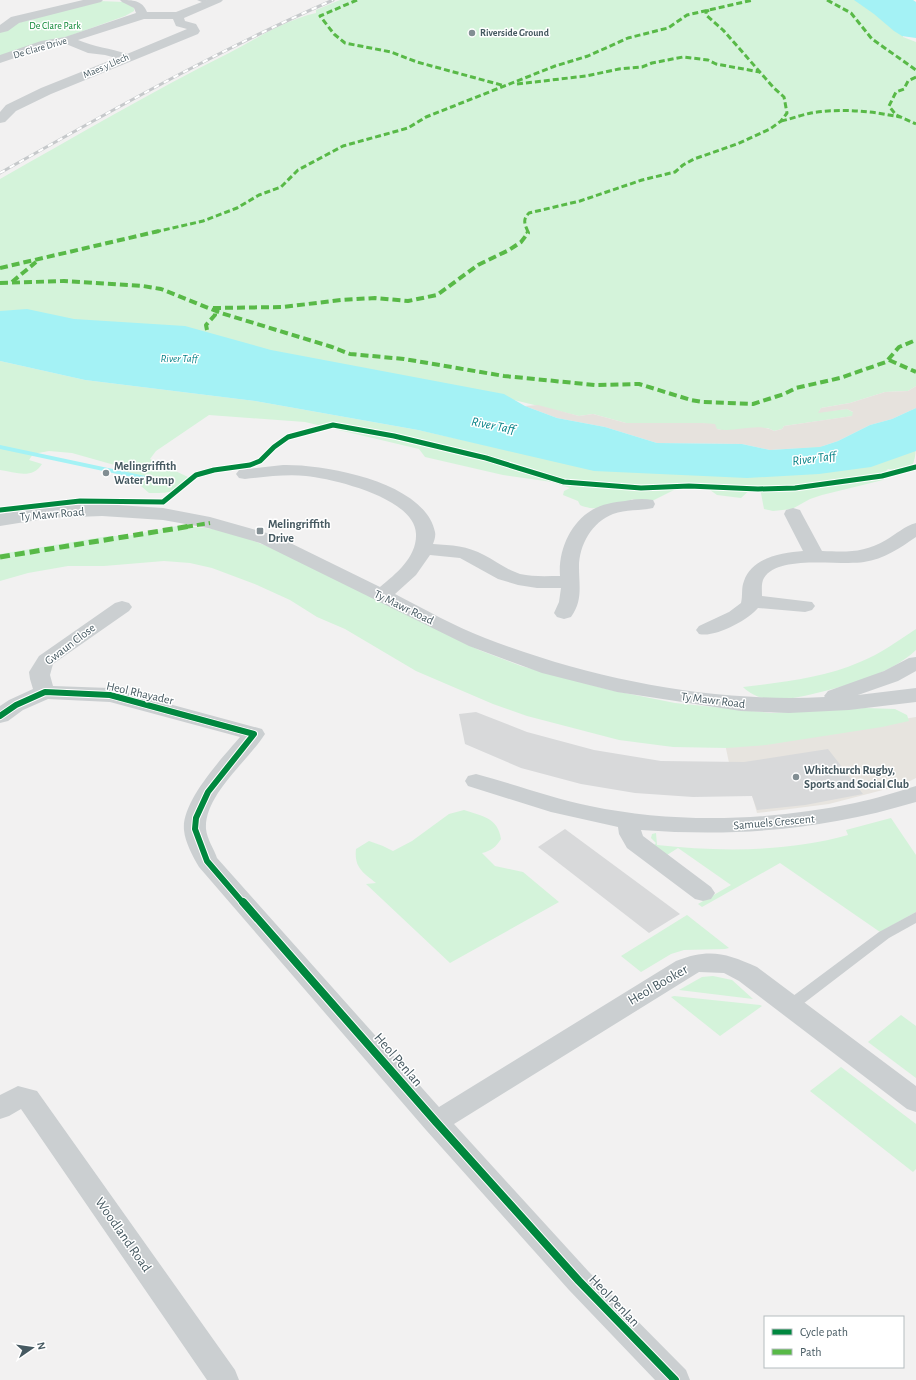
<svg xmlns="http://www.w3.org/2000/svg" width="916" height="1380" font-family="'Alegreya Sans',sans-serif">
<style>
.commercial{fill:#e7e4df}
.green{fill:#d4f3da}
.sand{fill:#e6e2dd}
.water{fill:#a4f2f5}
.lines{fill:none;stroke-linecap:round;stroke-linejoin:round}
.stream{fill:#a4f2f5;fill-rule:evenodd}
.building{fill:#d8d9da}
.lane{fill:#cbcfd1;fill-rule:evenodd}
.street{fill:#cbcfd1;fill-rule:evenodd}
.rail-casing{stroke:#c6c9cb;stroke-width:3}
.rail{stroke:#fff;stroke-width:2;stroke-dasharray:5.5;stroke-linecap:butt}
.quiet-far2{stroke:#58b947;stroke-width:3;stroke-dasharray:6 3;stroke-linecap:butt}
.quiet-far1{stroke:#58b947;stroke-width:4;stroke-dasharray:8 4;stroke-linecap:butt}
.quiet{stroke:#58b947;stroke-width:5;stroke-dasharray:10 5;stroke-linecap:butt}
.cycleway-far2-casing{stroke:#fff;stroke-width:7}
.cycleway-far1-casing{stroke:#fff;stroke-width:8}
.cycleway-casing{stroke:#fff;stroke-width:10}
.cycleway-far2{stroke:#00873e;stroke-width:5}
.cycleway-far1{stroke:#00873e;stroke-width:6}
.cycleway{stroke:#00873e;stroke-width:8}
.poi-dot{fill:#828e93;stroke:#fff;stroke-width:1.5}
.labels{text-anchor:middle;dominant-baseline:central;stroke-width:3;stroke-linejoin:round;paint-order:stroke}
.far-park-label{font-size:10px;fill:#0c8734;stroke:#fff}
.far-poi-label{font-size:10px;font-weight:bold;fill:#465961;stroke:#fff;text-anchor:start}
.far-street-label{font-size:10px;fill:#465961;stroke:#fff}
.far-water-label{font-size:11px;font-style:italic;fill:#058287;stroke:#fff}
.poi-label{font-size:12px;font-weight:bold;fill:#465961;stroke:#fff;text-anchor:start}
.street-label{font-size:12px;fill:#465961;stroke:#fff}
.water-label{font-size:13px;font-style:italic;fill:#058287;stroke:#fff}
.near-street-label{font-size:14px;fill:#465961;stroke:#fff}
</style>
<rect width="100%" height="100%" fill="#f2f1f1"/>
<polygon class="commercial" points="916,717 916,778 902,785 829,804 757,813 752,795 736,796 724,739 797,736"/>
<g class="green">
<path d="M340,0H862L903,30V37L916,42V386L908,391L885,392L850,403L821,408L819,412L847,409L853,412V416L784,426L782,429L774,431L768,428L726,431L717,429L703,423H626L593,414L579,416L514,400L453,393L0,315V179C76,136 151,92 229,53C258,38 285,20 316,13V10Z"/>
<polygon points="99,1 124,2 134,7 134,11 125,16 69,36 0,56 0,32 14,24"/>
<path d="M0,361L85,380L255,401L418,430L585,467L916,438C916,451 916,465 907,473L888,469L885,472L889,476L883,480L822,495L810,499L792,509L773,511L764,509L760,488L753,487L741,498L717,495L710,490L701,488H678L648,503L632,499C621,511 593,511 580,505L578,501L563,495L564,491L570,488L552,482L503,475L425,457L419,449L305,422L209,415L156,451L150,459L188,477C181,494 165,493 149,493L118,466L72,453L49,451L33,454L29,460L42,464C32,480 15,472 0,470Z"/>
<path d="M177,526C192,527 207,527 223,531C244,536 266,546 286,554L479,650L521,666L610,690L675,703L771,713L865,708L895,709L907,715L909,721L882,727L766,745L727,748L673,747L619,740L527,716L493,704L416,671L345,629L317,617L290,600L257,585L212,568L190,563L164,561L104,566H68L28,573L0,581V554L109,536H127Z"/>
<path d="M916,629V650C889,676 839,688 804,696C797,697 789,699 783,700C768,700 754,698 743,687C783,682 823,678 860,662C880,654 898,641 916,629Z"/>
<path d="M464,810C481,816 498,817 501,839C496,847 491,851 482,853L495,866L523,872L559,902L450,963L366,884L376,883C363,872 354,868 356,849L369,841L383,846L393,851L412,841L449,814Z"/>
<path d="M891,818L916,855V912L880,932L780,863L702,907L698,904L731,885L678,848L667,855L653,846L656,843L651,838L652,834L656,833L657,845C720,852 787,852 848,835L846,830Z"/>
<polygon points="687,915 729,948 725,949 684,950 671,954 641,972 621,956"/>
<polygon points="713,976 732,980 753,999 679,990 702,977"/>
<polygon points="674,996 760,1005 762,1006 720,1036 671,997"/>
<polygon points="901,1015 916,1026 916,1078 868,1042"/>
<polygon points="841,1067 916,1124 916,1169 913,1172 810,1091"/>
</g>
<path class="sand" d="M916,386V408L892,419L870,425L838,441L820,447L770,450L742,444L657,443L605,427L557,418L525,406L538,405L579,416L593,414L626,423H703L715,424L717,429C735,433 758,422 774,431L782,429L784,426L852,416L853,412L847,409L818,413L821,408L850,403L885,392L908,391Z"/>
<g class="water">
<polygon points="854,0 913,0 916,2 916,38 902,36 894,31 874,14"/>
<polygon points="27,309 74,319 185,326 271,350 504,394 525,406 557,418 605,427 657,443 742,444 770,450 820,447 838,441 870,425 892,419 916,408 916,451 871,467 819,474 747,478 594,471 418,430 255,401 85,380 0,361 0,311"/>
</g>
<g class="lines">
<polygon class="stream" points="0,445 169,481 172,483 169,485 0,449"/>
</g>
<g class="building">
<polygon points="476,712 527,732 594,750 661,761 744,762 828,749 863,794 805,805 757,810 752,796 693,797 635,793 581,784 521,768 465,744 459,714"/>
<polygon points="565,829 680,914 649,933 538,847"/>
</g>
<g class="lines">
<g class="lane">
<polygon points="197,0 206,0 212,3 209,5"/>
<polygon points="916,912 916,923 889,938 795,1010 790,1011 785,1010 783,1006 785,1002 879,932"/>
</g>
<g class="street">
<polygon points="83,0 103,0 101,2 19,23 8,31 0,33 0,25 11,17"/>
<path d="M120,0C133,0 142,0 147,12H176L207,0H223L221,2L184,18L185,21L196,24L200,31L198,34L51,94L16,111L5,122L0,123V112L6,105L41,88L116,58L105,55L88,53L66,44L47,47L0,63V55L41,41L65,37L136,13L134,8L122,2ZM144,19H173L176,26L187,29L127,54C110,48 94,47 78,40Z"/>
<path d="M283,465C325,464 425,482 435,532C436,536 434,541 433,544C451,545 468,546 484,555C496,561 507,570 520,574C533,577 547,576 560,576C558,551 570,523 592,510C602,504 614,502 625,501C634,499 643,498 653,500L655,504L653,508C640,511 626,509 613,514C592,522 579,545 579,567C579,586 583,600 571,617L564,619L557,617L554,613L559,602L561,588H537L518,585L498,579L460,558L430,555L416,575L395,594C424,609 454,626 485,638C591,679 711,703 825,697L824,696L828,691L884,671L909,658L916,657V671L898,681L858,695L916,688V702L849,710L789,713L741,711L617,692L542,673L469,646L260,543L208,528L163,520L102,516L50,518L0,526V514L50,506L102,504L163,508L210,517L274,535L380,587C396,574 417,557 416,534C415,498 334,479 306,476C286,474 265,477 245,479L239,478L236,474L239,470Z"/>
<path d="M793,508L800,510L802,514L822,551C847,552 864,553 886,540C896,534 905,526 916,523V537C900,548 884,559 864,562C840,566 778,554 764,578C761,583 762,590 762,596L812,602L815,606L812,610L805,612L758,608C748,620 715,638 699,634L696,630L699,626L729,612L741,603C743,595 741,588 744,581C752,557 782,553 803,551L784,514L786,510Z"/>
<path d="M122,601L129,603L132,607L129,611L53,664L50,675L53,686L110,688L262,729L265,734C248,761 204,795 206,829C207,839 214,849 217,858L439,1107L676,961C709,948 726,953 757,967L916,1086V1112L907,1109L739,981L724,973L699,972L454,1124L589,1272L686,1370L690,1380H655L569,1290L426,1130L199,867C193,857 185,842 184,830C181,802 222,758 240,737L110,702L48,699L23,710L8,721L0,723V706L9,700L33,689L30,679L29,672L39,656L115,603Z"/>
<path d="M476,774C514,784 551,798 590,806C676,824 768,821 855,803C875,799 896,792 916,786V802C822,830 738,837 641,830L643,836L711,887L715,893L711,899L703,901L695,899L627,848L619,834L618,827L551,812L468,786L465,781L468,776Z"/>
<polygon points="18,1086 37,1091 235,1370 239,1380 207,1380 21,1109 9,1116 0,1119 0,1095"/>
</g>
<defs>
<path id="rail" d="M0,173C109,112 218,50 333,0"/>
</defs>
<use href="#rail" class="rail-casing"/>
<use href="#rail" class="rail"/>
<g class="quiet-far2">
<polyline points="357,0 320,16 334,34 345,43 391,52 417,62 505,86"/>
<polyline points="827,0 851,13 872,39 916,70"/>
<polyline points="916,77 908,81 904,89 896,92 889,106 896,115 916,124"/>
<polyline points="517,84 586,76 619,69 642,67 652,63 683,57 708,60 716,64 760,72"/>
<path d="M781,121C791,119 801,115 811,113C840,108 871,111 900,117"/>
<polyline points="155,232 203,221 237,208 259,195 281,187 298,170 343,146 408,128 426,117 555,66 588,56 628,38 668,28 687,15 753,0"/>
<path d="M528,232C525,224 522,220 529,213L580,201L642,180L675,172L683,165L694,159L737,144L770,129L781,121L787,113L784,97L774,88L723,30L706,15V12L709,10"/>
</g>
<g class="quiet-far1">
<polyline points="0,268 159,231"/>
<polyline points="12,282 36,262"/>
<polyline points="0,283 64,281 143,286 161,289 221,313 332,347 350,354 404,359 504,376 595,385 639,384 691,400 703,402 753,404 784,394 796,388 840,378 886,362 899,347 916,340"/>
<polyline points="213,308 283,307 341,300 375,298 408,301 437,295 478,265 509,250 521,242 528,233 527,231"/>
<polyline points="207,330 206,325 215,315 215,311"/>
<polyline points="889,360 916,372"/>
<polyline points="185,527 210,523"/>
</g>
<polyline class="quiet" points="0,557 191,526"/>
<defs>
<polyline id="cycleway-far2" points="0,510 80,501 163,502 196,475 214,470 250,465 260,461 274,447 288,437 333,425 394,436 486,458 564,482 641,488 689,486 758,489 795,488 882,476 916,467"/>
<polyline id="cycleway-far1" points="0,716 16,705 45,692 110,695 254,734 208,792 196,818 195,829 207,861 243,903"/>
<polyline id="cycleway" points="243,902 436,1122 579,1281 675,1380"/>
</defs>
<use href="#cycleway-far2" class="cycleway-far2-casing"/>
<use href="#cycleway-far1" class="cycleway-far1-casing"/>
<use href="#cycleway" class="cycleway-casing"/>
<use href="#cycleway-far2" class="cycleway-far2"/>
<use href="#cycleway-far1" class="cycleway-far1"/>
<use href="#cycleway" class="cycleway"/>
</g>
<g class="poi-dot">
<circle cx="472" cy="33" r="4"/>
<circle cx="106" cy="473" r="4"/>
<rect x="256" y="527" width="8" height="8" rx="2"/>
<circle cx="796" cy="777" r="4"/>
</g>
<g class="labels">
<g class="far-park-label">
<text x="55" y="26">De Clare Park</text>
</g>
<g class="far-poi-label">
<text x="480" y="33">Riverside Ground</text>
</g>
<g class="far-street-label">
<text transform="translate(40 48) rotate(-16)">De Clare Drive</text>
<text transform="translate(106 66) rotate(-23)">Maes y Llech</text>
</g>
<g class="far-water-label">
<text x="179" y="358">River Taff</text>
</g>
<g class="poi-label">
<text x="114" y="466">Melingriffith<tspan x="114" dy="14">Water Pump</tspan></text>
<text x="268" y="524">Melingriffith<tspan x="268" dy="14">Drive</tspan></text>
<text x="804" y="770">Whitchurch Rugby,<tspan x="804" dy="14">Sports and Social Club</tspan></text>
</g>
<g class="street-label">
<text transform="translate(52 514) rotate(-5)">Ty Mawr Road</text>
<text transform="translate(404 607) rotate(26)">Ty Mawr Road</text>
<text transform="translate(70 644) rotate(-37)">Gwaun Close</text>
<text transform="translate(140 693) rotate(13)">Heol Rhayader</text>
<text transform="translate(713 700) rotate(7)">Ty Mawr Road</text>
<text transform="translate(774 822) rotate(-5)">Samuels Crescent</text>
</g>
<g class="water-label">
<text transform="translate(493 426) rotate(11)">River Taff</text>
<text transform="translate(814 459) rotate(-7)">River Taff</text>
</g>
<g class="near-street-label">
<text transform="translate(658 985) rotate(-30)">Heol Booker</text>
<text transform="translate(398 1060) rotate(49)">Heol Penlan</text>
<text transform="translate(123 1235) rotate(55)">Woodland Road</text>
<text transform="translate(614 1301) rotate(46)">Heol Penlan</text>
</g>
</g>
<rect x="764" y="1316" width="140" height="52" fill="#ffffff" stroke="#b5bdc0"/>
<rect x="772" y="1329" width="20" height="6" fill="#00873e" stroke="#b5bdc0"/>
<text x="800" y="1336" font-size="12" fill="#465961">Cycle path</text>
<rect x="772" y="1349" width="20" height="6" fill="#58b947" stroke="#b5bdc0"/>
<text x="800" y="1356" font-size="12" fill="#465961">Path</text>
<g transform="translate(32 1348) rotate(77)" stroke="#ffffff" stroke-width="3" paint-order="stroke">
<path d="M0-3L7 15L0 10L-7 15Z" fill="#465961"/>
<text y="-6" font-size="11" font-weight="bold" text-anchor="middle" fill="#465961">N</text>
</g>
</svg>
